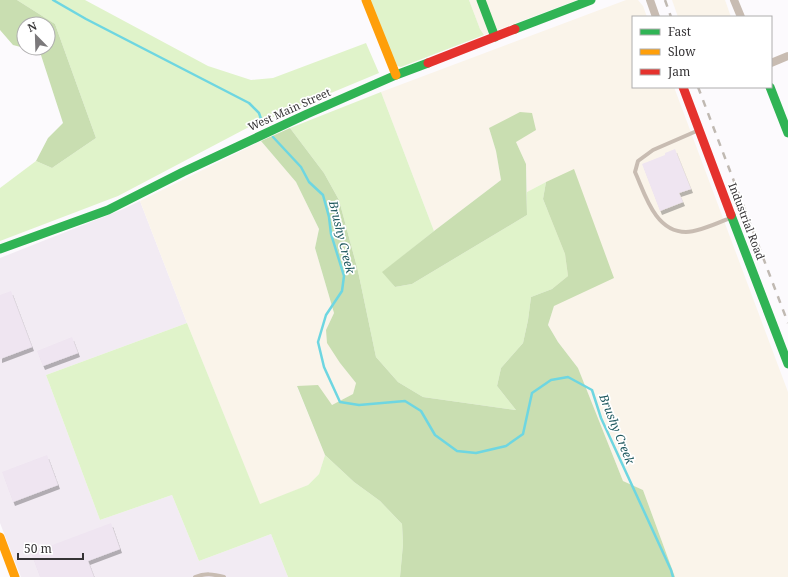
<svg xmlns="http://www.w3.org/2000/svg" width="788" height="577" font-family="'Noto Serif',serif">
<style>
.built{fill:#f2ebf3}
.industrial{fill:#faf4ea}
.green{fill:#e0f3ca}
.forest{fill:#c9deb1;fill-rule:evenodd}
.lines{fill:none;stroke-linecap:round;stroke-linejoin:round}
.stream{stroke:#6ed6e1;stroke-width:2.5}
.building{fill:#efe5f1;filter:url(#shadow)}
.lane{stroke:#c8bcb2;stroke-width:4}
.street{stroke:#c8bcb2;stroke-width:8}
.fast{stroke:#30b455;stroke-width:9}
.slow{stroke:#ff9f0a;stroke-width:9}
.jam{stroke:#e5322d;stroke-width:9}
.rail{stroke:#c0b9b2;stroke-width:2.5;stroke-dasharray:7 7;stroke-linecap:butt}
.labels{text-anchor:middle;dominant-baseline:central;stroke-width:3.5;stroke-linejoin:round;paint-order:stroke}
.street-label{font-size:11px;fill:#353335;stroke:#fff}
.water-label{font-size:12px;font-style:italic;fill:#1f595f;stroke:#fff}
</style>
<defs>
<filter id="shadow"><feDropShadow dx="2" dy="4" stdDeviation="0" flood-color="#0004"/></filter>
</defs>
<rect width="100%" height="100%" fill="#fcfafd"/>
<polygon class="built" points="140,201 187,323 46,375 100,520 172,495 199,561 271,534 288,577 21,577 0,523 0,258 121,210"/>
<g class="industrial">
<polygon points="469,0 577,0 484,35 480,29"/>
<polygon points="626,0 638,0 643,6 647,17 633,17 633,87 674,87 788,392 788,577 675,577 643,490 623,481 578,368 558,342 548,325 554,306 546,182 527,192 526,164 516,142 489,128 496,151 501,180 434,231 381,92"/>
<polygon points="672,0 725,0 731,17 678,17"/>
<polygon points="261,141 296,182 319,229 315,248 334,313 326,330 340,363 356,383 353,394 332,405 297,387 325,455 319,474 308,485 260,505 187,323 140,201"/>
</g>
<g class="green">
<polygon points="17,0 85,0 208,66 251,80 273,78 366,43 379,73 247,128 118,196 0,241 0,188 36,161 52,168 96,138 55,24"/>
<polygon points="366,0 469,0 480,29 484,35 401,67 391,64"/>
<polygon points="381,92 434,231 383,272 395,287 412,284 527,215 527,192 546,182 543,199 565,254 568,276 552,289 531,297 528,320 523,343 501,368 497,386 516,410 423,397 398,382 376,357 358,271 339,200 324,173 290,128"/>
<polygon points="187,323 260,504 308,485 319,474 325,455 354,482 380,501 402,524 403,544 400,577 288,577 271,534 199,561 172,495 100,520 46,375"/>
</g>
<g class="forest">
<path d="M0,0H17L55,24L96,138L52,168L36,161L48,138L63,123L40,52L13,45L0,30ZM24,24H48V48H24Z"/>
<polygon points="520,112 532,113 536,130 516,142 526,164 527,215 412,284 395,287 382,272 434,231 501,180 496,151 489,128"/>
<polygon points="290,128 324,173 339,200 358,271 376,357 398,382 423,397 516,410 497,386 501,368 523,343 528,320 531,297 552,289 568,276 565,254 543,199 546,182 574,169 614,278 554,306 548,325 558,342 578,368 623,481 643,490 675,577 400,577 403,544 402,524 380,501 354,482 325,455 297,386 318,385 332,405 353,394 356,383 340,363 327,343 326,330 334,313 315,248 319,229 296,182 261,141"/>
</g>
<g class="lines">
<g class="stream">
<polyline points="53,0 86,19 249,103 259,113 263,125"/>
<polyline points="273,137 301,167 309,182 323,195 329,217 331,234 344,276 342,291 326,315 318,342 324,367 340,402 359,405 405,401 421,411 435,435 457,451 476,453 506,446 523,434 532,393 551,380 568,377 592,390 601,418 671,570 673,577"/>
</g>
</g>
<g class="building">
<polygon points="675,149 691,189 679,193 683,202 660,211 642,164 665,155 665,153"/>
<polygon points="11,291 32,347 0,359 0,295"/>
<polygon points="72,337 78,353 43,366 37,351"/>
<polygon points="47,455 58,485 13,502 2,472"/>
<polygon points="111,523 120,549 88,561 94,577 40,577 31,553"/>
</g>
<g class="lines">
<g class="lane">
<path d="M699,130L653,150L638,161L635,172C645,194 655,232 686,232C699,232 718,223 730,218"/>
<path d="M195,577C205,573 213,574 224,577"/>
</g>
<g class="street">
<polyline points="650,0 656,17"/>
<polyline points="734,0 741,17"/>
<polyline points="771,63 788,56"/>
</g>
<g class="fast">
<polyline points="481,0 495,37"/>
<polyline points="515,29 591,0"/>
<polyline points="770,87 788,133"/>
<polyline points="731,215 788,364"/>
<polyline points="0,249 108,210 183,172 307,114 396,75 428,63"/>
</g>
<g class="slow">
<polyline points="366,0 396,75"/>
<polyline points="0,537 15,577"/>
</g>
<g class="jam">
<polyline points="428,63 515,29"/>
<polyline points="683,87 731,215"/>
</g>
<g class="rail">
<polyline points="665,0 671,17"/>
<polyline points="698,87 788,323"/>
</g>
</g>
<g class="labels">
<g class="street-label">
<text transform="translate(289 109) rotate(-24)">West Main Street</text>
<text transform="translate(747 221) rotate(69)">Industrial Road</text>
</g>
<g class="water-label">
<text transform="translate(342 237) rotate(76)">Brushy Creek</text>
<text transform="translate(617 429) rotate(68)">Brushy Creek</text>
</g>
</g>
<rect x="632" y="16" width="140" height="72" fill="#ffffff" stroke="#aeadae"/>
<rect x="640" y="29" width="20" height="6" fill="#30b455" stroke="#aeadae"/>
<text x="668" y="36" font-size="12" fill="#353335">Fast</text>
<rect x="640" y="49" width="20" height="6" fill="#ff9f0a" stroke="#aeadae"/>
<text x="668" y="56" font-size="12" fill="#353335">Slow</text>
<rect x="640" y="69" width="20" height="6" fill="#e5322d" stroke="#aeadae"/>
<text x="668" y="76" font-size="12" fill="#353335">Jam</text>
<g transform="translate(36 36) rotate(337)"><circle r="19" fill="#ffffff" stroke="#aeadae"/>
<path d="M0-3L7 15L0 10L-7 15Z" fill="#7b797b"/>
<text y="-6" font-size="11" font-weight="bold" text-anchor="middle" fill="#353335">N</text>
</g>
<path d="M18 553v6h65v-6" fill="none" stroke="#353335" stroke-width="2"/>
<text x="24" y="553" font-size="12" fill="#353335" stroke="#ffffff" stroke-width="3" paint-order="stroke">50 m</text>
</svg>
